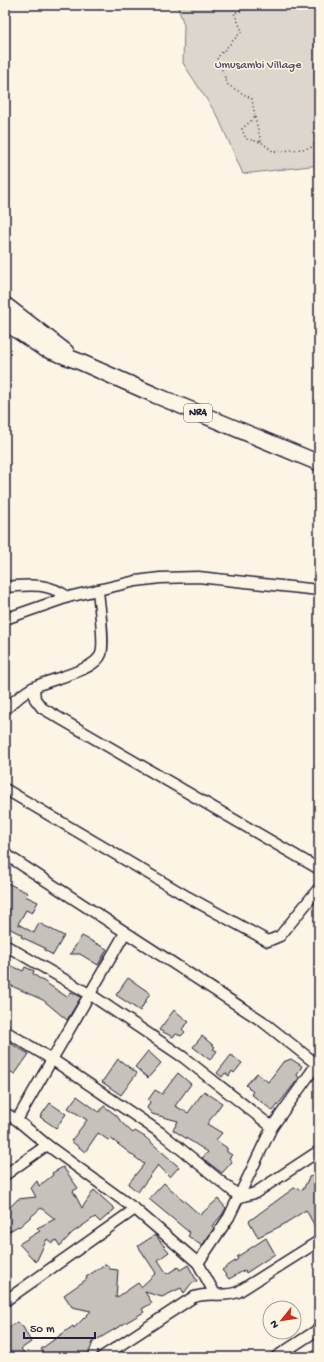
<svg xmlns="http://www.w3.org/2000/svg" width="324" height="1362" font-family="'Gochi Hand',sans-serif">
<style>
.green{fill:#dcd6cc;stroke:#7f7c84}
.building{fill:#c6c1bb;stroke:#22223b}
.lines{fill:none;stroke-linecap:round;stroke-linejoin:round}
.minor-casing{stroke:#22223b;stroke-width:13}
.highway-casing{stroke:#22223b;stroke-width:18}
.path{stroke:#22223b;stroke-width:1.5;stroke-dasharray:1 3;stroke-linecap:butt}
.minor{stroke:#fcf5e5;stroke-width:10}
.highway{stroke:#fcf5e5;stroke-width:15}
.labels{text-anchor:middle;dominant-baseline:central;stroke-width:3;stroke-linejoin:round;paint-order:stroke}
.shield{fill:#fcf5e5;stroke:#63616e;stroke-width:1}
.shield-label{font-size:11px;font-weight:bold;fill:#22223b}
.park-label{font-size:12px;fill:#504f5f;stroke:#fcf5e5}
</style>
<rect width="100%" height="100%" fill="#fcf5e5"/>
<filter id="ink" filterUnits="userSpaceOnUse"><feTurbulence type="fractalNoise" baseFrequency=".025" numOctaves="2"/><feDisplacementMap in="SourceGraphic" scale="8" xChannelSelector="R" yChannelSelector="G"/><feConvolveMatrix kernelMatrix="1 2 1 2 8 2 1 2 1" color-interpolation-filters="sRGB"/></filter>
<g filter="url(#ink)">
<polygon class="green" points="177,5 319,5 319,165 243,174 218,117 183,63 184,25"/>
<g class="building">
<polygon points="5,882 28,893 25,896 38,902 32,913 26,910 18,924 34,933 39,923 64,936 53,955 44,950 45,948 21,937 22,935 5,926"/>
<polygon points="82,936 107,949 98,965 80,954 70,954"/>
<polygon points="12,966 23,971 25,967 34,971 33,974 67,997 71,992 81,997 67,1020 43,1000 5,983 5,972 9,974"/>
<polygon points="128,978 150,993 140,1011 116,995"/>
<polygon points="174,1010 189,1022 182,1029 185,1032 181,1036 176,1034 173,1037 159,1030"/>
<polygon points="202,1036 215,1047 213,1049 217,1051 210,1060 193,1047"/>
<polygon points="8,1042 29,1054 15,1074 5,1069 5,1047"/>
<polygon points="148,1051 161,1063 148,1078 135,1067"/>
<polygon points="231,1055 242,1063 234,1073 232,1071 229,1076 225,1073 222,1077 217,1073"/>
<polygon points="118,1059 137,1073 121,1095 102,1082"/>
<polygon points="291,1059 302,1066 297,1075 299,1078 273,1111 251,1094 253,1092 246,1085 257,1073 268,1082 283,1062"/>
<polygon points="178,1073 191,1084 175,1106 188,1113 204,1091 222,1103 207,1124 222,1133 216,1140 227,1148 227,1152 232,1155 229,1158 232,1162 222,1173 202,1158 208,1152 173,1130 178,1121 152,1114 147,1108 150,1102 148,1100 155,1090 162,1094"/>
<polygon points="77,1096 99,1112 104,1106 117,1116 121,1122 133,1133 135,1131 145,1137 179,1167 170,1177 158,1165 138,1192 128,1184 144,1164 110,1138 108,1140 98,1133 85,1152 71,1141 87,1120 68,1108"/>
<polygon points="50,1103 66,1114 56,1128 40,1117"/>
<polygon points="63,1167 78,1188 73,1191 82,1208 94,1190 115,1209 100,1222 95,1217 72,1233 60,1246 56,1240 52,1243 47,1239 36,1262 19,1244 40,1231 37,1228 55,1219 41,1208 19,1227 18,1226 5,1234 5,1212 18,1199 36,1197 31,1188 37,1181 39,1186 53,1175 52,1173"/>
<polygon points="319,1174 319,1234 306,1210 281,1226 258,1237 249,1221 294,1188 303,1190 309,1177"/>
<polygon points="164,1183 200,1215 218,1199 226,1208 222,1215 212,1226 214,1228 202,1246 188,1236 190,1233 149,1199"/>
<polygon points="155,1235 169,1252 158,1260 167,1274 178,1267 180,1270 188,1265 197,1281 191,1284 184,1293 181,1288 162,1297 145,1292 152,1303 142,1309 144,1312 93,1342 89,1353 71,1357 46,1357 41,1349 73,1326 74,1328 91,1311 72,1307 64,1295 87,1279 86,1277 106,1264 110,1269 118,1270 116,1298 138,1283 141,1287 156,1273 138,1246"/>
<polygon points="266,1238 275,1254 246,1273 245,1270 229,1279 222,1270 238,1259 237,1257"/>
<polygon points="17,1322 23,1327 31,1342 21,1349 24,1353 17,1357 11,1357 5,1348 5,1330"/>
</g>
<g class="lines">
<defs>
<g id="minor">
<path d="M5,587C30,585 46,582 68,597"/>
<polyline points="5,619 68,597 136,581 160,578 198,577 319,590"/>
<polyline points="34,688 35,699 42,708 319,869"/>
<path d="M5,710C14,701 23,693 34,687C50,679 95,671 101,654C105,642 99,604 98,590"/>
<polyline points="5,789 188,897 268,941 280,936 319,888"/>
<polyline points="5,854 262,1021 319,1066"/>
<polyline points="125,933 17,1120 47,1145 135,1209 198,1263 215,1294"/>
<polyline points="5,945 91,995 183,1057 272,1127"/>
<polyline points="5,1031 53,1060 161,1133 240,1197 255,1193 319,1151"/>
<polyline points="5,1113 17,1120"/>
<polyline points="5,1175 47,1145"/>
<polyline points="198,1263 229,1217 272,1127 317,1064"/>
<polyline points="5,1301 135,1209"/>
<path d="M102,1357L192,1298C207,1291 223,1298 238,1292L319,1241"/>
<polyline points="276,1357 319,1329"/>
</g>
<g id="highway">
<polyline points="5,305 66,352"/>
<polyline points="5,322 43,348 78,361 155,395 319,463"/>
</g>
</defs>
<use href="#minor" class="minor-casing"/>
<use href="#highway" class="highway-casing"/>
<g class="path">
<polyline points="260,5 234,13 242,31 217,58 228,85 252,99 255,117 242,129 246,139 261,142 274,152 310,148 319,141"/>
<polyline points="255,117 261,142"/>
</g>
<use href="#minor" class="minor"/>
<use href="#highway" class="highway"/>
</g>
</g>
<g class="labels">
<rect class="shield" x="184" y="404" width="28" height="18" rx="3"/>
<g class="shield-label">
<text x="198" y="413">NR4</text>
</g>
<g class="park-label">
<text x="258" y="66">Umusambi Village</text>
</g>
</g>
<rect width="324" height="1362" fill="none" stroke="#fcf5e5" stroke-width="20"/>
<rect x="10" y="10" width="304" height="1342" fill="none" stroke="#22223b" stroke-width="1.5" filter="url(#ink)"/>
<g transform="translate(282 1320) rotate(240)"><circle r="19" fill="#fcf5e5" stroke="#a5a1a1"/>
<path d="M0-3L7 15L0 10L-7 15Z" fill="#c8321e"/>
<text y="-6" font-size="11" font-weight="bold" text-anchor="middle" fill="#22223b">N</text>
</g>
<path d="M24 1332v6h71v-6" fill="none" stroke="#22223b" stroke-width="2"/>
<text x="30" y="1332" font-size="12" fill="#22223b" stroke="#fcf5e5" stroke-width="3" paint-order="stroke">50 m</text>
</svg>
